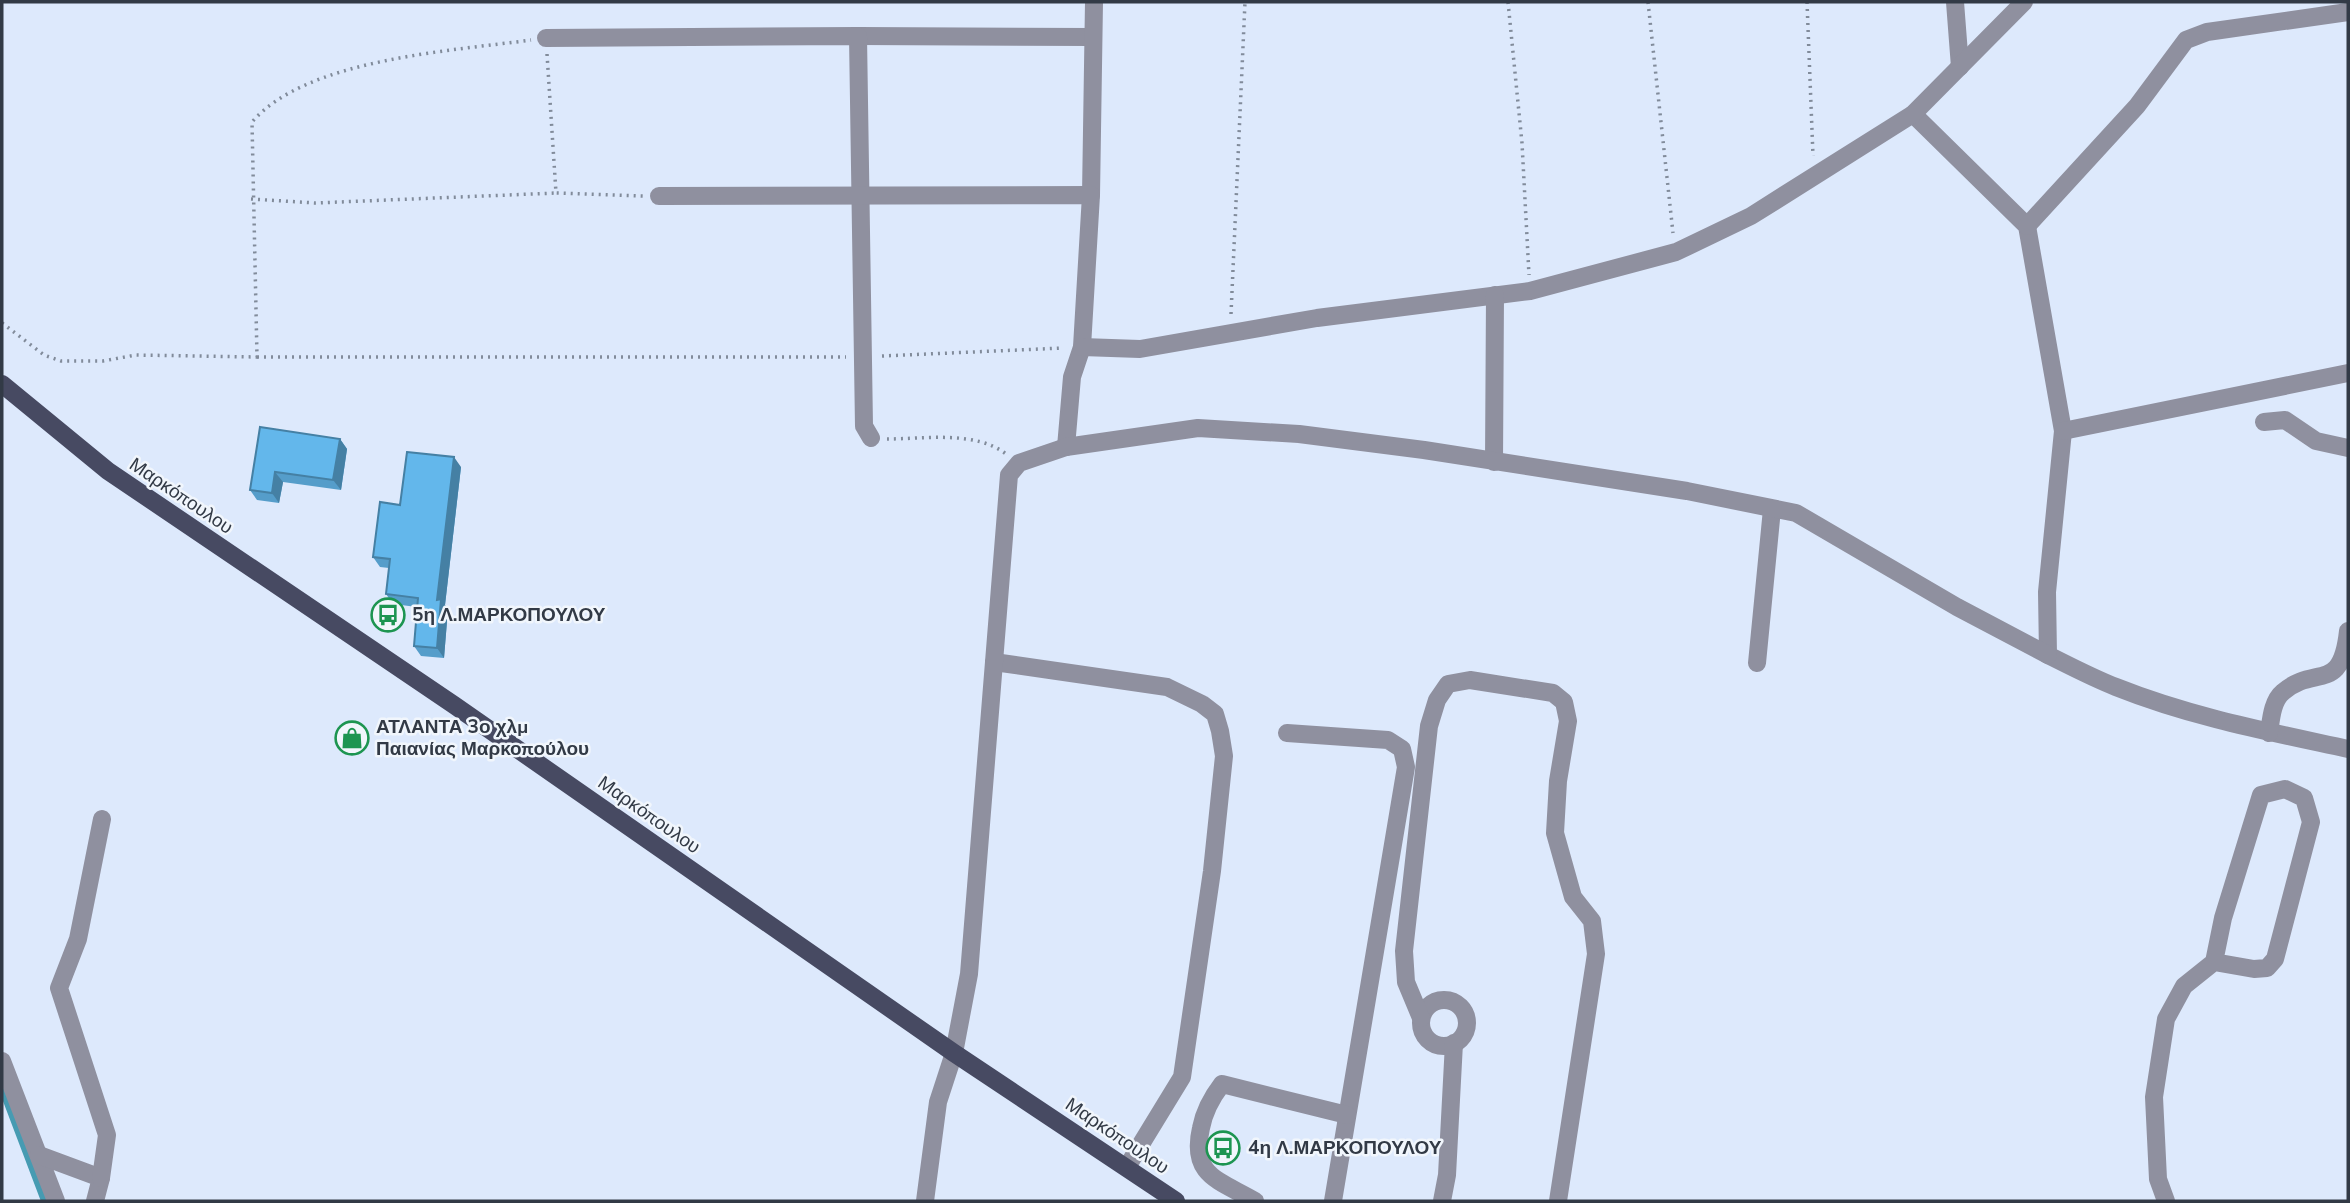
<svg xmlns="http://www.w3.org/2000/svg" width="2350" height="1203" font-family="'Nunito Sans',sans-serif">
<style>
.lines{fill:none;stroke-linecap:round;stroke-linejoin:round}
.stream{stroke:#469bb2;stroke-width:6}
.path{stroke:#818b9a;stroke-width:3.5;stroke-dasharray:2 5;stroke-linecap:butt}
.minor{stroke:#8f909f;stroke-width:18}
.major{stroke:#474a62;stroke-width:18}
.wall{fill:#559dca}
.shaded-wall{fill:#4580a4}
.building{fill:#63b7eb;stroke:#4580a4;stroke-width:2}
.labels{text-anchor:middle;dominant-baseline:central;stroke-width:5;stroke-linejoin:round;paint-order:stroke}
.street-label{font-size:19px;fill:#323a46;stroke:#f1f6fc}
.poi-label{font-size:19px;font-weight:bold;fill:#323a46;stroke:#f1f6fc;text-anchor:start}
</style>
<rect width="100%" height="100%" fill="#dde9fc"/>
<g class="lines">
<polyline class="stream" points="2,1090 44,1201"/>
<g class="path">
<polyline points="1508,2 1522,143 1529,275"/>
<polyline points="1648,2 1673,233"/>
<polyline points="1807,2 1813,156"/>
<polyline points="547,54 556,193 643,196"/>
<polyline points="251,199 315,203 556,193"/>
<polyline points="1231,314 1245,2"/>
<path d="M2,323L44,355L61,361H103L136,355L257,357L252,122C306,59 451,51 531,40"/>
<polyline points="882,356 1063,348"/>
<polyline points="257,357 846,357"/>
<path d="M887,439C924,439 975,430 1006,454"/>
</g>
<g class="minor">
<polyline points="1955,2 1960,67"/>
<polyline points="858,36 1093,37"/>
<polyline points="546,38 858,36 864,426 871,438"/>
<path d="M1913,114L2027,226L2063,431L2047,592L2048,655C2070,666 2093,678 2116,687C2191,717 2270,732 2348,749"/>
<polyline points="1091,195 1094,2"/>
<polyline points="659,196 1091,195 1082,347 1072,377 1066,447"/>
<polyline points="2027,226 2137,106 2186,40 2207,32 2348,12"/>
<polyline points="1082,347 1140,349 1317,318 1530,291 1676,252 1751,216 1913,114 2024,2"/>
<polyline points="2264,422 2285,420 2316,441 2348,448"/>
<polyline points="2063,431 2348,373"/>
<polyline points="1494,462 1495,295"/>
<polyline points="994,662 1167,687 1202,704 1215,714 1220,731 1224,756 1212,871 1182,1077 1127,1167"/>
<polyline points="1757,663 1772,509"/>
<polyline points="1287,733 1388,740 1402,749 1406,767 1333,1201"/>
<path d="M2269,733C2271,720 2272,701 2283,692C2315,664 2341,695 2348,631"/>
<circle cx="1444" cy="1023" r="23"/>
<polyline points="1421,1018 1406,982 1404,951 1429,726 1437,700 1448,684 1470,680 1553,693 1564,702 1568,721 1558,781 1555,833 1573,897 1592,921 1596,954 1558,1201"/>
<polyline points="2,1061 56,1201"/>
<polyline points="39,1155 101,1178 95,1201"/>
<polyline points="101,1178 107,1135 59,988 78,939 102,819"/>
<polyline points="925,1201 938,1102 954,1053 969,974 1009,475 1019,463 1066,447 1198,428 1299,434 1424,450 1687,491 1796,513 1957,607 2048,655"/>
<path d="M1255,1201C1219,1180 1190,1176 1201,1128C1204,1112 1212,1097 1222,1084L1347,1115"/>
<polyline points="1442,1201 1447,1175 1454,1043"/>
<polyline points="2166,1201 2158,1179 2154,1097 2166,1019 2184,986 2214,962 2223,918 2261,795 2285,789 2304,798 2311,822 2275,959 2267,968 2254,969 2214,962"/>
</g>
<polyline class="major" points="2,384 108,471 454,705 954,1053 1176,1201"/>
</g>
<g class="wall">
<polygon points="260,427 340,439 347,449 341,490 283,482 279,503 257,500 250,490"/>
<polygon points="461,467 445,605 448,609 444,658 421,656 414,646 417,607 393,604 386,594 389,568 380,567 373,557 400,505"/>
</g>
<g class="shaded-wall">
<polygon points="340,439 347,449 341,490 333,480"/>
<polygon points="454,457 461,467 445,605 448,609 444,658 437,648 437,600"/>
<polygon points="275,472 283,482 279,503 272,493"/>
</g>
<g class="building">
<polygon points="260,427 340,439 333,480 275,472 272,493 250,490"/>
<polygon points="407,452 454,457 437,600 441,599 437,648 414,646 418,598 386,594 390,559 373,557 380,502 400,505"/>
</g>
<defs>
<symbol id="bus-ring" viewBox="-11 -11 22 22"><circle r="9.5" fill="#f1f6fc" stroke="#1d9551" stroke-width="1.5"/><path d="M-5-6H5V4H4V6H2V4H-2V6H-4V4H-5ZM-3.5-4V0h7V-4ZM-3.5 1.2v1.5H-2V1.2ZM2 1.2v1.5H3.5V1.2Z" fill="#1d9551"/></symbol>
<symbol id="shop-ring" viewBox="-11 -11 22 22"><circle r="9.5" fill="#f1f6fc" stroke="#1d9551" stroke-width="1.5"/><path d="M-5-2.5h2.3a2.7 3.5 0 0 1 5.4 0H5L5.5 6h-11ZM-1.5-2.5h3a1.5 2.3 0 0 0-3 0Z" fill="#1d9551"/></symbol>
</defs>
<g fill-rule="evenodd">
<use href="#bus-ring" x="369" y="596" width="38" height="38"/>
<use href="#shop-ring" x="333" y="719" width="38" height="38"/>
<use href="#bus-ring" x="1204" y="1129" width="38" height="38"/>
</g>
<g class="labels">
<g class="street-label">
<text transform="translate(181 496) rotate(34)">Μαρκόπουλου</text>
<text transform="translate(649 815) rotate(35)">Μαρκόπουλου</text>
<text transform="translate(1117 1136) rotate(34)">Μαρκόπουλου</text>
</g>
<g class="poi-label">
<text x="412" y="615">5η Λ.ΜΑΡΚΟΠΟΥΛΟΥ</text>
<text x="376" y="727">ΑΤΛΑΝΤΑ 3ο χλμ<tspan x="376" dy="22">Παιανίας Μαρκοπούλου</tspan></text>
<text x="1248" y="1148">4η Λ.ΜΑΡΚΟΠΟΥΛΟΥ</text>
</g>
</g>
<rect width="2350" height="1203" fill="none" stroke="#323a46" stroke-width="7"/>
</svg>
